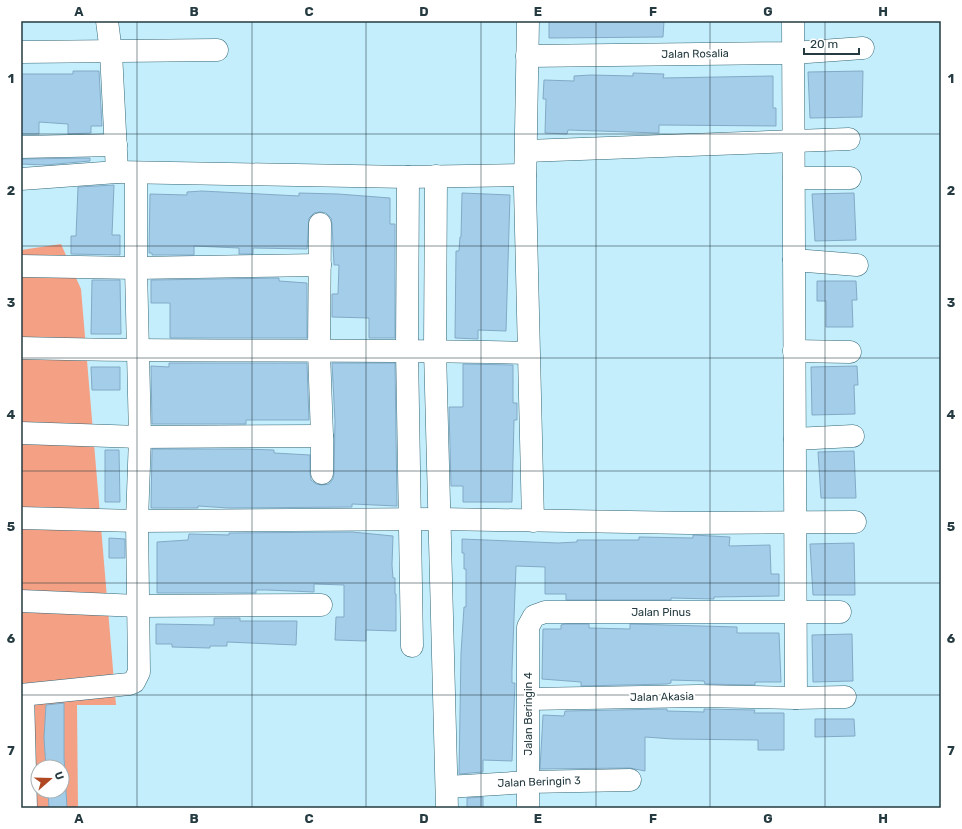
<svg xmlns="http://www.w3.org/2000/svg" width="962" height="829" font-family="Rubik,sans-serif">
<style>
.green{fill:#f4a084;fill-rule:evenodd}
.building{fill:#a4cde9;stroke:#82aac6}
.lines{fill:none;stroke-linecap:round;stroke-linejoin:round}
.minor-casing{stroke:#346776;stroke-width:23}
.minor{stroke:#fff;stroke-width:22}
.grid{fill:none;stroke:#253b41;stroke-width:1;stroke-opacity:0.55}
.labels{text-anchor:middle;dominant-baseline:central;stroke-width:4;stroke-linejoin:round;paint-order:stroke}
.street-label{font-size:11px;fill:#253b41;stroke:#fff}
.neatline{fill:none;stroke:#253b41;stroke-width:1.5}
.grid-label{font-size:13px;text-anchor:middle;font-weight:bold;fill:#253b41}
</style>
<rect width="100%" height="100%" fill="#c4eefc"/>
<path class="green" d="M61,244L81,289L116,705H77L78,808H21V250ZM38,767H62V791H38Z"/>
<g class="building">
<polygon points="549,21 664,21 663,37 549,38"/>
<polygon points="73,71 99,71 102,126 91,126 91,133 68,134 68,124 39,122 39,134 21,134 21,74 73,74"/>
<polygon points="863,71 862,117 810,118 808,72"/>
<polygon points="633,73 664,74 663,78 773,76 773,108 776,108 776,126 659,125 659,133 568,130 567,134 545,133 546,99 543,99 544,80 574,81 574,76 591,75 633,76"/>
<polygon points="90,158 90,161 46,165 21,164 21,159"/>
<polygon points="114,185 112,235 120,235 120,255 71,254 71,236 76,236 78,187"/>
<polygon points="202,191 299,196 299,193 338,194 390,198 390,224 395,224 395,338 369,338 369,318 332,317 332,294 338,294 339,265 334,265 332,224 331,218 326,213 320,212 314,213 309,218 307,249 253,248 253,254 239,254 239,248 194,246 194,255 152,255 152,253 149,253 150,194 187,195 187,192"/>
<polygon points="462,193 510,195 506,331 478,330 478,339 455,338 456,251 459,251 460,237 461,237"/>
<polygon points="854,193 856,240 815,241 812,194"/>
<polygon points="279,278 279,281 307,283 307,338 170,338 170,303 151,303 151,280"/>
<polygon points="92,280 120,280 121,334 91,334"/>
<polygon points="817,281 856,281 857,300 852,300 853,327 826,327 826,301 817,301"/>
<polygon points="169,363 307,363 309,420 246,420 246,424 152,424 151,366 169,367"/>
<polygon points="332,363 395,363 397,506 352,504 352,507 229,508 198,506 198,508 151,508 152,449 245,449 274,450 274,453 310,455 310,473 311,480 316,484 322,485 329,484 333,479 334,473 335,421"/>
<polygon points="463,364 513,365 513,403 517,403 517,420 514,420 512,502 463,502 463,486 451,486 449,407 463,407"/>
<polygon points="857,366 858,385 854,385 855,414 812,415 811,367"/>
<polygon points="91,367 120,367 120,390 92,390"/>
<polygon points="105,450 119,450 120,502 105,502"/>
<polygon points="854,451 856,498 821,498 818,452"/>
<polygon points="352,532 393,536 392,565 393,578 395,578 395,594 396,594 396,631 366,630 366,641 335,640 336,617 344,617 344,585 314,584 314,592 267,590 256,590 256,593 157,593 157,542 188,540 189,534 229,535 229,533"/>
<polygon points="693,535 730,537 729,546 770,545 771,574 779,574 779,596 714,597 714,599 671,598 671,600 566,600 566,594 545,594 545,567 516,566 512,670 512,683 515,683 512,761 483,760 483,772 459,774 461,653 464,607 466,607 466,569 464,569 464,553 462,553 462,539 558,543 577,542 577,540 639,540 639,537 693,538"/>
<polygon points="109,538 125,539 125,558 109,558"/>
<polygon points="854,543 855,595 813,595 810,544"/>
<polygon points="214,618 240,618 240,621 297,621 296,645 227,642 227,646 210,646 210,648 172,647 172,644 156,644 156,624 214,625"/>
<polygon points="565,624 589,624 589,628 630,629 630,624 737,627 737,633 779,633 781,682 755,682 755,685 705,684 704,681 671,680 671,683 667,684 581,686 581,682 542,679 543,629 561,629 561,625"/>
<polygon points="852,634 853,681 813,682 812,635"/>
<polygon points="64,703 64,757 67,808 49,808 48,791 62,791 62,767 46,767 44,738 46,705"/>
<polygon points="667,709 667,711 704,712 704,709 755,710 754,713 784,713 784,750 758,750 758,740 673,739 645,737 645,771 630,768 540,769 543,715 564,716 565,711"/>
<polygon points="815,719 854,719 855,736 815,737"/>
<polygon points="483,797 483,808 467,808 467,798"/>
</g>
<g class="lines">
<defs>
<g id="minor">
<polyline points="107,21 111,52 117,172"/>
<polyline points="528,21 525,188 533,521"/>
<polyline points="793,21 796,698"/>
<polyline points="21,52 217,50"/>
<polyline points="527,56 793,53 863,48"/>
<polyline points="21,147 116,145"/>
<polyline points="526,151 849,139"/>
<polyline points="436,176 435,350 447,808"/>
<polyline points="408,177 407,350 412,646"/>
<polyline points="794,178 850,178"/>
<polyline points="21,179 117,172 408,177 525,175"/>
<polyline points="320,224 319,351 322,436"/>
<polyline points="794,260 857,265"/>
<polyline points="21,266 136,268 320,265"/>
<path d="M21,348C190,353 359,348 528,353"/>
<polyline points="794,351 850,352"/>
<polyline points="21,433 140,437 322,436 322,473"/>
<polyline points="795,439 853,436"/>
<polyline points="21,518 137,521 439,519 690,523 855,522"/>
<polyline points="21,601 139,606 321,605"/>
<polyline points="21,695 129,684 134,682 139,672 137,521 140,437 136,268 136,174"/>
<polyline points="23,695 26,808"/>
<polyline points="529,699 699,696 796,698 845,697"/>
<polyline points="447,787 529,782 630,780"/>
<polyline points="528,808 528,627 534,616 545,612 840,612"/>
</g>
</defs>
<use href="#minor" class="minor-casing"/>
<use href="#minor" class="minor"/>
</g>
<path class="grid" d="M137,21V808M252,21V808M366,21V808M481,21V808M596,21V808M710,21V808M825,21V808M21,134H941M21,246H941M21,358H941M21,471H941M21,583H941M21,695H941"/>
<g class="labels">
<g class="street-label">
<text transform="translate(695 54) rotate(-1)">Jalan Rosalia</text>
<text x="661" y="612">Jalan Pinus</text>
<text transform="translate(662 697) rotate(-1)">Jalan Akasia</text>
<text transform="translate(528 714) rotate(-90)">Jalan Beringin 4</text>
<text transform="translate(539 782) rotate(-2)">Jalan Beringin 3</text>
</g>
</g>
<rect width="962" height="829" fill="none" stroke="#ffffff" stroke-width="44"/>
<g transform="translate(50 779) rotate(70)"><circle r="19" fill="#ffffff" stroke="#a8b1b3"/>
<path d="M0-3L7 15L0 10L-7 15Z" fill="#af4823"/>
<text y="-6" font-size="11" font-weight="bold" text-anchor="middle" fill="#253b41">U</text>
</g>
<path d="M804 48v6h55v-6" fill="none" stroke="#253b41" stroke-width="2"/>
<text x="810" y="48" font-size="12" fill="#253b41" stroke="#ffffff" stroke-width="3" paint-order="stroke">20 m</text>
<rect x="22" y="22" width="918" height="785" class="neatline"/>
<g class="grid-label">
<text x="79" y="16">A</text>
<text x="194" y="16">B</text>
<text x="309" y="16">C</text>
<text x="424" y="16">D</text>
<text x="538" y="16">E</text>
<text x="653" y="16">F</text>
<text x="768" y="16">G</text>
<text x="883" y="16">H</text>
<text x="11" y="83">1</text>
<text x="951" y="83">1</text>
<text x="11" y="195">2</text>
<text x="951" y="195">2</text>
<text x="11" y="307">3</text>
<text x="951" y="307">3</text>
<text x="11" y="419">4</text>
<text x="951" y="419">4</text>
<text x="11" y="531">5</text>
<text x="951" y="531">5</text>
<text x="11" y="643">6</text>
<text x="951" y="643">6</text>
<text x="11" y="755">7</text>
<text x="951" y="755">7</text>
<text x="79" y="823">A</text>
<text x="194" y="823">B</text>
<text x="309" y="823">C</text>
<text x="424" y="823">D</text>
<text x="538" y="823">E</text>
<text x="653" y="823">F</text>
<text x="768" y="823">G</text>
<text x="883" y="823">H</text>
</g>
</svg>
